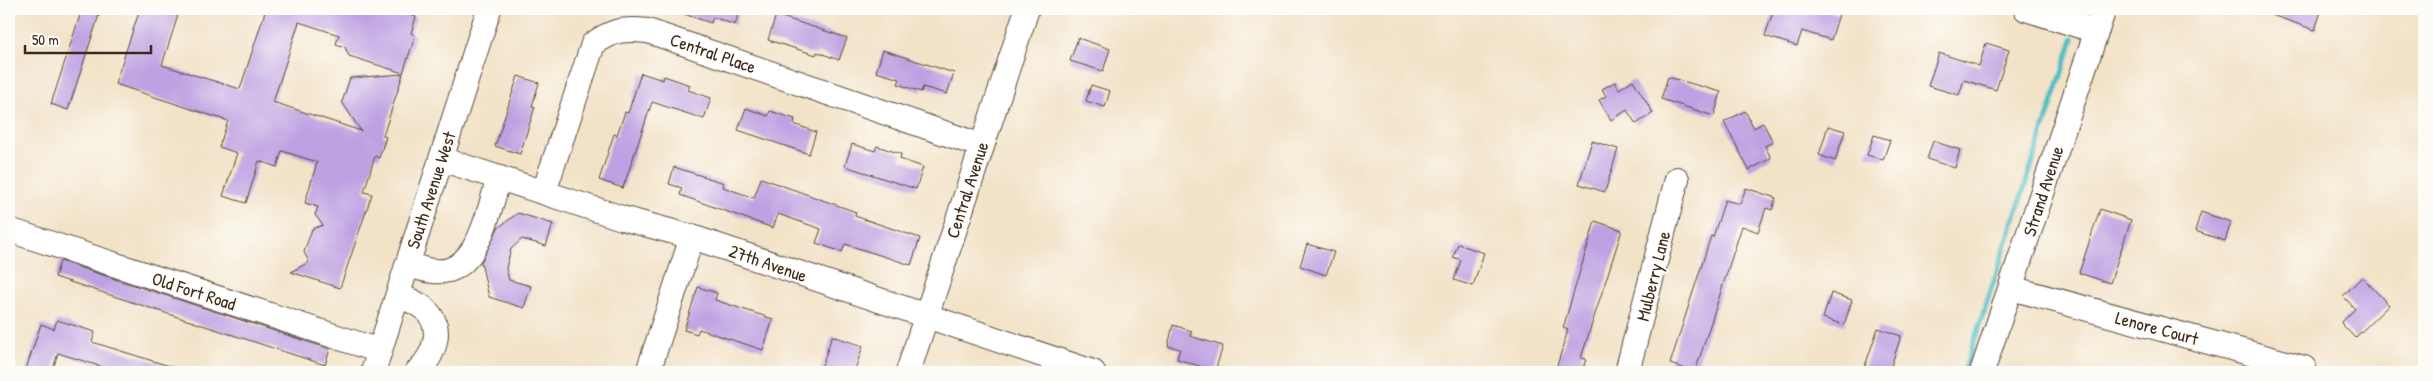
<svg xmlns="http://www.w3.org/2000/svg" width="2433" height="381" font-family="'Patrick Hand',sans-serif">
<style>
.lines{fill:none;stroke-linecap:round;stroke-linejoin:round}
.stream{stroke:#4ebdc4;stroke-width:5}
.building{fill:#bea1e2}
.minor-casing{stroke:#564637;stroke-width:26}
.minor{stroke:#fff;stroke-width:24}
.labels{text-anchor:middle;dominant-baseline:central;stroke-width:4.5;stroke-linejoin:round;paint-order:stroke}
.street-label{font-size:18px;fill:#3b2a1e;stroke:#fdfcf7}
</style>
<rect width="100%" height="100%" fill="#fdfcf7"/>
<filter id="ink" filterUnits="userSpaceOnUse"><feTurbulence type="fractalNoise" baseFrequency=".02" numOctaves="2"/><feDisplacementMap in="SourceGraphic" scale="10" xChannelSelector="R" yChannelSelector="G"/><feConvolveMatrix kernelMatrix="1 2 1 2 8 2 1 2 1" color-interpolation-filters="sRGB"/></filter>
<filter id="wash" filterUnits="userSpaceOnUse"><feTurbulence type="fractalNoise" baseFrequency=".0096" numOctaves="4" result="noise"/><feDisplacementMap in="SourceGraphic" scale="20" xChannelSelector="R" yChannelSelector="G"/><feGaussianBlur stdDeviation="1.12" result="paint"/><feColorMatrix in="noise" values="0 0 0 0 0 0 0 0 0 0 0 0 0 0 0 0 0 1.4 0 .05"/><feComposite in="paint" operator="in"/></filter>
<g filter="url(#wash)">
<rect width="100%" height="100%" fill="#f2e2c7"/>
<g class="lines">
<g class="stream">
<polyline points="2082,12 2083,9"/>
<polyline points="1964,372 2073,39"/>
</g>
</g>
<g id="blocks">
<g class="building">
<polygon points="82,9 101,9 68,110 51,104"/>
<polygon points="140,9 180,9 162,65 240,89 266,9 393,9 416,17 411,33 415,36 403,73 349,56 345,47 336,44 339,35 299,22 273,102 361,131 342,102 350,78 403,74 383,136 386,137 379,158 375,156 364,192 372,194 340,288 291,272 309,262 304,252 312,229 323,225 315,215 318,207 305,203 317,162 282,151 277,167 259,161 246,203 223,196 237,153 219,147 228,121 115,84"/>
<polygon points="675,9 740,9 735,25 713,17 711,23 675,11"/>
<polygon points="1774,9 1821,9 1839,14 1831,40 1802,31 1797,46 1765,36"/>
<polygon points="2260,9 2313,9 2321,11 2315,30 2260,11"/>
<polygon points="776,15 847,38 839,60 817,52 816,55 768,40"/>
<polygon points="1078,38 1110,49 1103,71 1070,61"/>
<polygon points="1986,43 2009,50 1996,90 1964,80 1959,95 1928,86 1939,53 1979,66"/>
<polygon points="883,50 954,73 947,94 923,87 921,92 898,84 900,79 876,72"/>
<polygon points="641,73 663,80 664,76 690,85 688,90 711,98 704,119 652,102 623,188 599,180 614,134 617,135 625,112 628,113"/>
<polygon points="518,76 539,83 532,106 535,107 520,154 495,146"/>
<polygon points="1668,77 1721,92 1714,116 1661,99"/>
<polygon points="1633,80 1653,113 1636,124 1627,110 1611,120 1599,100 1606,96 1602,89 1615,82 1619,89"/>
<polygon points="1091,85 1110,91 1105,107 1086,101"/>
<polygon points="746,108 768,116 770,111 795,119 794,124 816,132 809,154 738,130"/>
<polygon points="1745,111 1754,128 1763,123 1773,142 1765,146 1771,158 1749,170 1724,122"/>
<polygon points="1828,126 1845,131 1835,161 1819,155"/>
<polygon points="1874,135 1890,140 1883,160 1867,155"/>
<polygon points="1592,141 1618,149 1605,192 1579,184"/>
<polygon points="1933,141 1960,150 1955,168 1927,159"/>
<polygon points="852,144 875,151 877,146 901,154 900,159 923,167 916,189 845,166"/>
<polygon points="674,167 724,183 723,187 754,198 761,178 856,212 855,216 920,238 911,265 845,244 842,252 816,243 821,229 778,214 773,228 680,195 682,188 669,184"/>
<polygon points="1746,188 1776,198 1772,210 1766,208 1758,232 1742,226 1695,372 1670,364 1711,236 1713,237 1725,200 1740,204"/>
<polygon points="2100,209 2131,220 2110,283 2079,273"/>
<polygon points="2201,212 2231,222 2225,241 2195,231"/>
<polygon points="518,213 553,224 546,246 522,239 511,249 506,268 509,280 531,286 524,308 489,297 481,262 498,228"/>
<polygon points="1595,221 1622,230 1581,358 1586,359 1582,372 1555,372 1568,330 1563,328"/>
<polygon points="1307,244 1334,252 1326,275 1300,266"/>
<polygon points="1458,244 1484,253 1473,286 1454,280 1461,260 1453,257"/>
<polygon points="60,261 330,349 325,365 55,277"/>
<polygon points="2362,277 2389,305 2355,338 2341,323 2355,309 2343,296"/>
<polygon points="698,287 717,293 715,300 773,319 763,350 699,329 697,334 684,330"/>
<polygon points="1831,293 1852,300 1844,325 1823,318"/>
<polygon points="57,320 95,332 92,342 179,369 179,372 108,372 109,369 58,353 52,372 25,372 41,324 54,329"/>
<polygon points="1173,325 1192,331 1190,336 1223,346 1215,371 1177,359 1180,349 1168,346"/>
<polygon points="1878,328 1901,336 1889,372 1863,372"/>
<polygon points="832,336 863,346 854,372 820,372"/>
</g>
</g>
</g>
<g filter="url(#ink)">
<use href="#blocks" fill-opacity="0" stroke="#564637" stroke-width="1"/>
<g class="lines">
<defs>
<g id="minor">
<polyline points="2026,9 2096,31"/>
<polyline points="441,159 622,218 692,237 1093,372"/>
<path d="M544,192L593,44C614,30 622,28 648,31L982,146"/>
<polyline points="9,230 380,351"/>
<path d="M407,265C420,268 435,274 449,270C481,260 490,205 499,178"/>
<polyline points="2011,288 2304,368"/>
<path d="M398,295C405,298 412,301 419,305C447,322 436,354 417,372"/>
<polyline points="373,372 489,9"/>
<polyline points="648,372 692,237"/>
<polyline points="908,372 1027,9"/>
<polyline points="1627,372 1677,179"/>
<polyline points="1982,372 2104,9"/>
</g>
</defs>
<use href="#minor" class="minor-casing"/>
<use href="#minor" class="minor"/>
</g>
</g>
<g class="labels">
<g class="street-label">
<text transform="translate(713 53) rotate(19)">Central Place</text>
<text transform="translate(431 190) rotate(-72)">South Avenue West</text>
<text transform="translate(967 190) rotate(-72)">Central Avenue</text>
<text transform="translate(2043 191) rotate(-72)">Strand Avenue</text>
<text transform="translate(768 263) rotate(19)">27th Avenue</text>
<text transform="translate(1653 276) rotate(-76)">Mulberry Lane</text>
<text transform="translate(194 291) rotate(18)">Old Fort Road</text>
<text transform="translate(2157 328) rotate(15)">Lenore Court</text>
</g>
</g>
<rect width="2433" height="381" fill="none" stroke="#fdfcf7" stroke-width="30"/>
<path d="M25 45v8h126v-8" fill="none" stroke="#3b2a1e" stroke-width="2.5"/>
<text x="32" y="45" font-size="15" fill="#3b2a1e" stroke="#fdfcf7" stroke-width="4" paint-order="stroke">50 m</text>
</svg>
